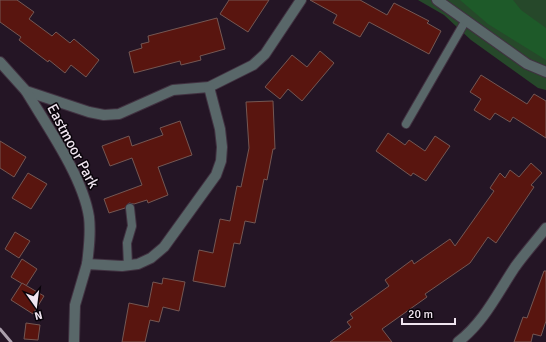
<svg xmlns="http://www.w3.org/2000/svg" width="546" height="342" font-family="Signika,sans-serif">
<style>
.green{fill:#26482a}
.forest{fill:#1e5a29}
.building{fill:#59150f;stroke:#745753}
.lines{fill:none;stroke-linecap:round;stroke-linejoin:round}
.service-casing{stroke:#413241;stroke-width:10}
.minor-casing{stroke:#413241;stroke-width:12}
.service{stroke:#596769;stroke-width:8}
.minor{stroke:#596769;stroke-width:10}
.rail{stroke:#ab9fac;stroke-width:3}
.labels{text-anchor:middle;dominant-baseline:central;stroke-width:3;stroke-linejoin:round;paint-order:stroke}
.street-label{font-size:15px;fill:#f0e5f0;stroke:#09040a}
</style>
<rect width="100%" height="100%" fill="#241525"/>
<polygon class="green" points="418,0 546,0 546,90 538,88 471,40 444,15"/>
<polygon class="forest" points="460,0 513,0 521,10 546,28 546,60 488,24"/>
<g class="building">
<polygon points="0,0 17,0 34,12 29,19 52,36 56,32 70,43 74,39 99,60 86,77 71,65 65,73 49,60 48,62 19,40 21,37 0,22"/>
<polygon points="229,0 269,0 248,32 220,14"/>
<polygon points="310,0 360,0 387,15 394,3 429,21 427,23 441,31 429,54 369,22 360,37 333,23 337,15"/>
<polygon points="217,18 225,49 200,56 201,60 181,65 180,61 134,73 129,52 142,48 141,44 149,42 148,36"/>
<polygon points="320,51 334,63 302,101 288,89 280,99 265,87 292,55 307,67"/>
<polygon points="481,75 527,104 534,94 546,101 546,138 513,117 510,122 495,113 490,120 474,110 481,99 470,92"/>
<polygon points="273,101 275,149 273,149 267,180 264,179 255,223 245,221 240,244 234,243 225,287 193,281 199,250 213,253 220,219 230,221 237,186 241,187 249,148 246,102"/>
<polygon points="180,121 192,155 158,167 168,195 148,203 147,200 134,204 129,203 125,208 109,213 104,199 142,185 132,158 110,166 102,146 129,136 132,146 163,135 160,128"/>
<polygon points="388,133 405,145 409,140 425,151 435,136 450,146 426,181 413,173 411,176 376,151"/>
<polygon points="0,141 26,157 14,177 0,168"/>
<polygon points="531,163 542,173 531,185 534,187 496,243 488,237 470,263 425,294 427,297 382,329 392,342 330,342 351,327 347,322 353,318 350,314 389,286 385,280 412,260 414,264 450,239 455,246 494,191 490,188 500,173 505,178 510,170 519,177"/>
<polygon points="28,173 47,184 31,209 12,198"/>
<polygon points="15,232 30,241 19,258 5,249"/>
<polygon points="22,259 37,269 26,286 11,277"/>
<polygon points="544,271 546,271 546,321 541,336 533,334 531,342 514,342 523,317 527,318"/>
<polygon points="163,278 185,282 179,311 163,307 159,322 150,320 145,342 122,342 129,303 148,307 153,282 162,284"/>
<polygon points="22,283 44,296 33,314 11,300"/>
<polygon points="26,323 40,325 38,340 24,339"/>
</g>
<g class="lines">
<defs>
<g id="service">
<polyline points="406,124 466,20"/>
<polyline points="128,265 127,243 132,226 130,208"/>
</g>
<g id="minor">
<polyline points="437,0 527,64 546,72"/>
<polyline points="0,62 26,91 89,112 104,115 119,114 173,90 209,87 253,65 265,54 301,0"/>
<path d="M26,91C47,126 83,177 89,217C91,233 89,248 87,264"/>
<polyline points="74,342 75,305 87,264 122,266 138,264 151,258 164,247 216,175 221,161 222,147 220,129 209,87"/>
<path d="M458,342C484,322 497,294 515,267C525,253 536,241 546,228"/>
</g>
</defs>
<use href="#service" class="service-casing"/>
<use href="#minor" class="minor-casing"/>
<use href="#service" class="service"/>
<use href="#minor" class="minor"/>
<polyline class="rail" points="0,329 11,342"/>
</g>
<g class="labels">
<g class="street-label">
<text transform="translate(73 146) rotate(62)">Eastmoor Park</text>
</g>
</g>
<g transform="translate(36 306) rotate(166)" stroke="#09040a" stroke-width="3" paint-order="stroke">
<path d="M0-3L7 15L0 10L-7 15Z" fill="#f0e5f0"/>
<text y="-6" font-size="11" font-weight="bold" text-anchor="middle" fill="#f0e5f0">N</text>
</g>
<path d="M402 318v6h53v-6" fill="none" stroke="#f0e5f0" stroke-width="2"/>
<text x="408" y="318" font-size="12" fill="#f0e5f0" stroke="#09040a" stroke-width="3" paint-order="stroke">20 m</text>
</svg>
